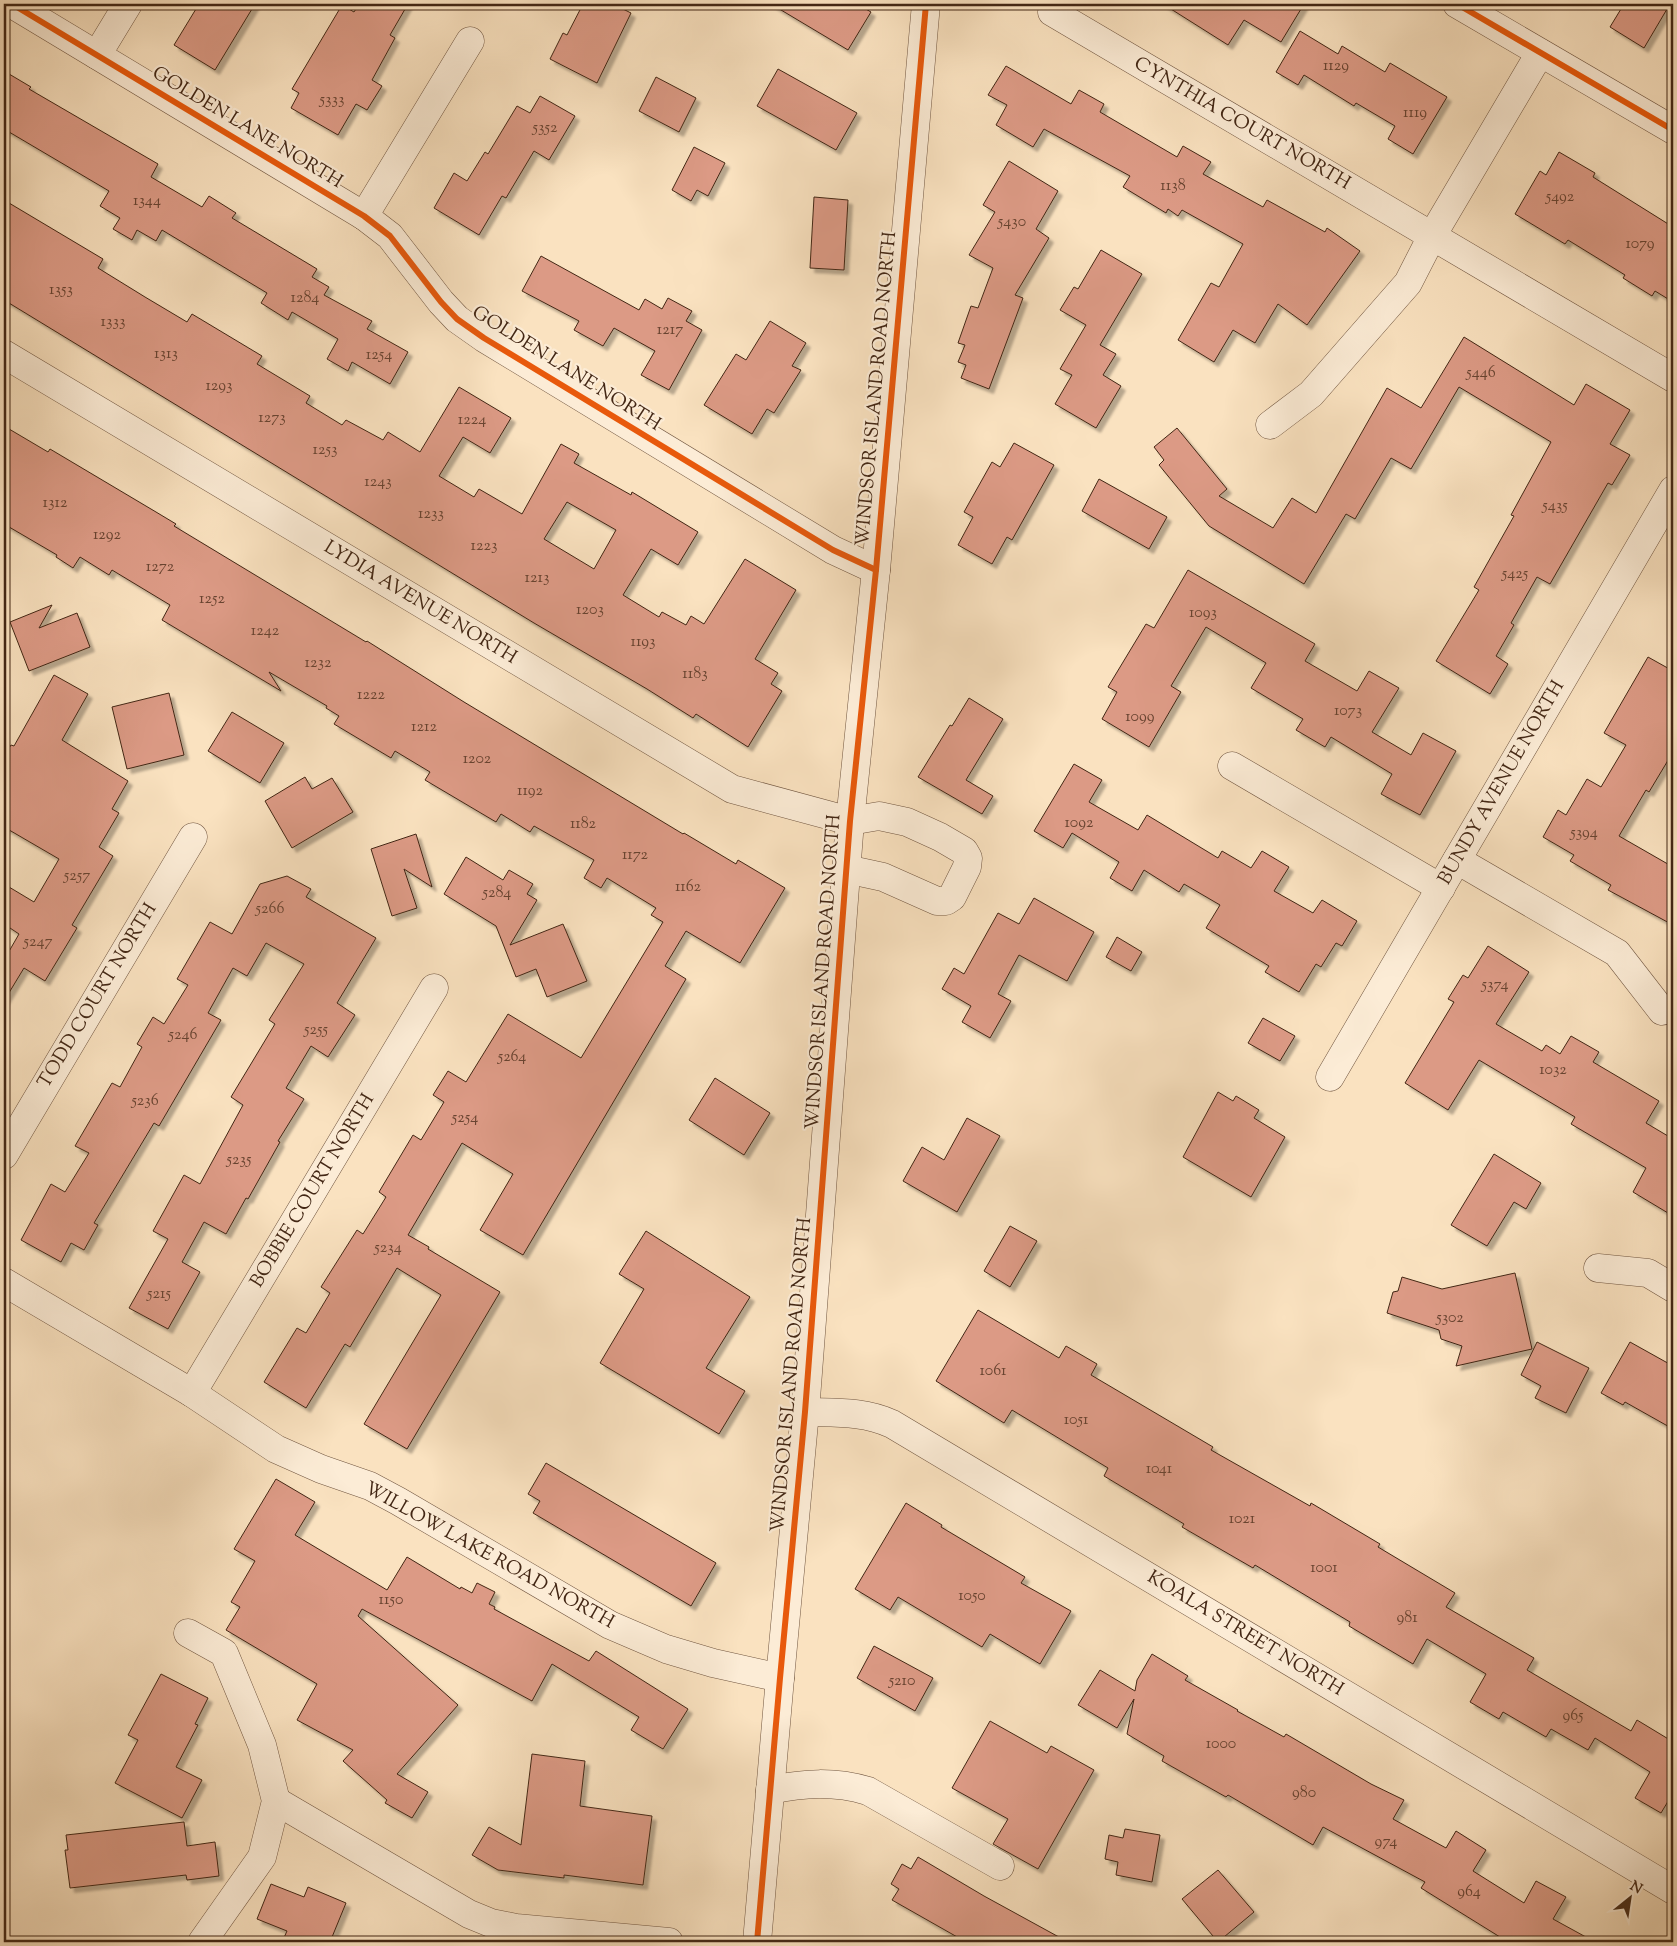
<svg xmlns="http://www.w3.org/2000/svg" width="1677" height="1946" font-family="'Sorts Mill Goudy',serif">
<style>
.building{fill:#dc9a85;stroke:#432715;fill-rule:evenodd;filter:url(#shadow)}
.lines{fill:none;stroke-linecap:round;stroke-linejoin:round}
.minor-casing{stroke:#715640;stroke-width:29}
.minor{stroke:#fcecd6;stroke-width:28}
.cycleway-casing{stroke:#fcecd6;stroke-width:9}
.cycleway{stroke:#e8590c;stroke-width:6}
.labels{text-anchor:middle;dominant-baseline:central;stroke-width:4.5;stroke-linejoin:round;paint-order:stroke}
.number-label{font-size:16px;fill:#694431}
.street-label{font-size:19px;fill:#432715;stroke:#fcecd6}
</style>
<defs>
<filter id="shadow"><feDropShadow dx="4.5" dy="4.5" stdDeviation="1" flood-color="#0004"/></filter>
</defs>
<rect width="100%" height="100%" fill="#fae2c0"/>
<filter id="stains"><feTurbulence type="fractalNoise" baseFrequency=".004" numOctaves="4"/><feColorMatrix values="0 0 0 0 .2 0 0 0 0 .09 0 0 0 0 .02 0 0 0 .5 -.17"/></filter>
<radialGradient id="worn" r=".72"><stop offset=".6" stop-color="#630" stop-opacity="0"/><stop offset="1" stop-color="#630" stop-opacity=".3"/></radialGradient>
<g class="building">
<polygon points="199,4 255,4 215,70 174,45"/>
<polygon points="359,4 408,4 390,35 395,38 372,80 382,86 367,110 356,104 338,135 291,108 299,93 292,89 342,5 354,12"/>
<polygon points="583,4 613,4 631,13 597,83 550,59 563,33 567,35"/>
<polygon points="771,4 857,4 871,12 848,50"/>
<polygon points="1163,4 1304,4 1281,42 1244,20 1228,45"/>
<polygon points="1624,4 1670,4 1644,48 1610,27"/>
<polygon points="1300,31 1338,54 1342,46 1385,72 1390,63 1447,97 1413,154 1388,139 1395,126 1356,103 1354,106 1304,75 1298,85 1276,72"/>
<polygon points="1006,66 1071,104 1079,90 1104,104 1100,112 1177,157 1183,146 1211,162 1203,174 1263,207 1267,200 1325,232 1327,228 1360,251 1307,325 1278,304 1255,343 1233,330 1214,362 1178,340 1211,283 1219,287 1243,244 1182,210 1178,216 1168,209 1166,213 1123,187 1130,176 1044,129 1033,147 996,125 1007,105 988,95"/>
<polygon points="778,69 857,113 836,150 757,106"/>
<polygon points="4,71 31,87 29,89 158,164 151,177 202,207 209,196 236,213 232,218 317,269 312,277 329,287 324,295 372,321 367,329 408,352 390,384 352,362 348,371 327,359 338,339 292,312 288,320 261,303 267,293 162,230 156,241 137,230 132,240 113,229 120,218 100,206 109,191 4,129"/>
<polygon points="656,77 696,98 679,132 639,111"/>
<polygon points="540,96 575,116 549,160 534,151 506,198 502,196 479,235 434,208 454,173 467,181 485,152 488,154 517,106 530,113"/>
<polygon points="694,147 725,163 708,196 697,190 691,201 672,190"/>
<polygon points="1559,152 1595,173 1593,177 1673,227 1673,302 1655,291 1652,296 1623,278 1625,275 1568,240 1565,244 1515,214 1540,171 1546,175"/>
<polygon points="1009,161 1058,191 1036,229 1049,238 1015,295 1023,298 989,389 961,378 966,365 958,362 965,345 958,343 971,306 978,308 993,268 969,255 995,212 983,205"/>
<polygon points="814,197 848,200 844,270 810,268"/>
<path d="M4,200L103,259L98,268L145,297L187,322L192,314L262,356L257,364L310,396L306,403L342,425L346,420L383,440L388,432L420,452L459,387L511,418L490,453L463,437L439,476L474,497L479,489L522,514L561,444L579,454L574,463L631,495L632,492L698,532L678,565L651,549L623,595L659,617L662,612L686,625L691,616L704,624L745,559L796,590L755,659L778,673L771,684L782,691L748,747L696,714L693,718L647,689L534,623L4,300ZM567,502L616,530L594,569L544,539Z"/>
<polygon points="1101,250 1142,274 1100,345 1116,354 1103,375 1121,386 1096,428 1055,404 1072,375 1060,369 1086,325 1060,310 1074,287 1078,289"/>
<polygon points="541,256 639,310 645,299 662,309 668,298 692,311 686,321 702,330 669,390 641,375 655,351 614,328 603,346 574,330 579,321 522,291"/>
<polygon points="770,321 806,343 792,366 801,370 774,413 767,409 752,434 704,405 736,354 746,360"/>
<polygon points="1464,337 1574,405 1586,384 1630,410 1610,444 1630,455 1612,485 1608,483 1550,584 1537,577 1511,623 1514,625 1496,656 1508,664 1490,694 1436,661 1479,590 1474,587 1514,516 1511,515 1551,442 1459,387 1411,469 1391,458 1355,519 1346,514 1304,584 1209,526 1159,465 1164,460 1154,447 1177,428 1227,489 1219,496 1273,528 1292,498 1316,513 1387,388 1421,408"/>
<polygon points="4,426 48,452 50,449 156,512 176,524 174,526 366,642 367,641 464,702 683,834 684,833 736,864 738,860 785,888 740,963 686,931 665,966 686,979 523,1255 480,1230 513,1174 462,1143 408,1235 429,1247 428,1249 500,1292 407,1449 364,1424 441,1295 397,1268 350,1347 345,1344 306,1408 264,1382 297,1328 306,1333 330,1293 321,1287 357,1230 363,1234 386,1197 379,1192 413,1135 421,1140 444,1102 433,1095 448,1071 466,1082 508,1014 581,1058 663,922 651,915 656,908 607,878 601,888 584,878 594,860 534,826 530,832 501,814 496,822 425,780 430,772 395,751 391,758 334,724 339,716 326,708 327,706 269,672 281,691 162,620 170,605 112,570 109,575 80,557 73,568 56,557 57,555 4,524"/>
<polygon points="1014,443 1054,465 1012,540 1007,537 992,564 958,545 973,517 964,512 992,462 1000,467"/>
<polygon points="1099,479 1167,517 1149,549 1082,511"/>
<polygon points="1188,570 1315,644 1305,661 1357,691 1369,671 1399,688 1372,732 1411,755 1423,733 1456,751 1420,815 1381,794 1392,774 1331,737 1325,747 1296,730 1303,719 1251,688 1266,663 1206,627 1171,686 1181,692 1149,747 1102,719 1117,692 1108,687 1146,624 1154,628"/>
<polygon points="52,605 39,628 77,613 90,647 29,671 10,622"/>
<polygon points="1648,657 1673,671 1673,752 1649,792 1646,790 1619,836 1673,867 1673,925 1608,890 1611,885 1570,861 1574,855 1543,837 1558,810 1566,815 1587,779 1601,787 1626,745 1604,733"/>
<polygon points="54,675 88,694 62,740 128,781 112,809 119,813 99,847 113,856 72,925 77,928 45,981 24,968 4,1001 4,960 19,934 4,924 4,884 34,902 59,859 4,827 4,756 11,745 14,746"/>
<polygon points="169,693 184,755 127,769 112,707"/>
<polygon points="969,698 1003,719 966,780 993,796 982,814 918,777 950,725 952,726"/>
<polygon points="232,712 284,743 260,783 208,751"/>
<polygon points="1074,764 1102,780 1089,802 1138,830 1147,815 1218,858 1222,851 1251,868 1262,851 1289,867 1274,891 1313,913 1322,900 1357,921 1342,946 1336,943 1321,967 1316,964 1299,992 1265,972 1269,966 1206,928 1220,905 1184,884 1179,892 1144,870 1132,891 1110,878 1119,862 1072,833 1063,848 1034,831"/>
<polygon points="305,777 312,789 332,778 353,812 292,848 265,801"/>
<polygon points="416,834 432,887 404,869 417,908 392,916 371,849"/>
<polygon points="466,857 503,880 509,870 533,884 527,894 537,900 510,945 563,924 587,981 547,997 536,969 516,977 496,926 444,894"/>
<polygon points="287,876 311,889 306,897 376,938 337,1003 355,1015 328,1057 311,1046 286,1088 304,1099 278,1141 280,1142 248,1199 246,1198 226,1234 204,1222 182,1262 200,1272 168,1329 129,1308 168,1239 153,1231 184,1175 200,1184 243,1105 231,1097 275,1024 269,1020 304,964 266,943 247,976 233,968 208,1013 221,1020 159,1126 154,1123 94,1223 98,1225 84,1250 71,1243 61,1262 21,1240 51,1184 65,1192 89,1153 75,1146 112,1083 120,1087 142,1047 137,1044 153,1017 164,1024 188,985 177,979 210,922 232,934 260,884"/>
<polygon points="1034,898 1094,932 1067,981 1019,955 998,994 1011,1001 990,1038 962,1022 971,1006 942,989 954,968 964,974 998,913 1019,924"/>
<polygon points="1117,937 1142,952 1131,971 1106,957"/>
<polygon points="1488,946 1529,972 1496,1024 1542,1051 1546,1045 1560,1054 1571,1036 1599,1052 1593,1062 1659,1101 1646,1123 1673,1139 1673,1216 1633,1192 1646,1168 1571,1124 1575,1117 1479,1060 1448,1110 1405,1083 1454,1002 1448,999 1463,975 1468,978"/>
<polygon points="1263,1018 1295,1036 1280,1061 1248,1043"/>
<polygon points="715,1078 770,1113 744,1155 689,1120"/>
<polygon points="1218,1092 1233,1101 1236,1096 1259,1110 1254,1118 1285,1137 1251,1197 1183,1157"/>
<polygon points="967,1118 1000,1136 957,1212 903,1181 922,1147 944,1160"/>
<polygon points="1494,1154 1541,1183 1526,1209 1514,1202 1487,1246 1451,1225"/>
<polygon points="1010,1226 1037,1241 1010,1287 984,1271"/>
<polygon points="646,1231 750,1297 706,1368 745,1391 719,1434 600,1363 644,1289 619,1274"/>
<polygon points="1515,1273 1532,1349 1456,1366 1462,1346 1441,1339 1439,1330 1387,1313 1393,1292 1398,1291 1402,1277 1442,1289"/>
<polygon points="978,1310 1059,1358 1066,1346 1097,1364 1091,1375 1213,1447 1211,1450 1310,1506 1311,1503 1380,1544 1378,1547 1455,1593 1446,1607 1534,1658 1527,1670 1631,1731 1637,1720 1670,1740 1673,1734 1673,1793 1661,1813 1635,1798 1650,1772 1595,1738 1588,1750 1551,1729 1546,1737 1503,1712 1499,1719 1470,1702 1486,1674 1427,1639 1413,1664 1349,1626 1350,1622 1255,1565 1253,1568 1182,1527 1184,1524 1104,1476 1108,1468 1012,1410 1004,1423 936,1381"/>
<polygon points="1537,1342 1589,1368 1566,1413 1535,1398 1541,1386 1521,1375"/>
<polygon points="1630,1342 1673,1366 1673,1429 1625,1402 1623,1405 1601,1393"/>
<polygon points="546,1463 716,1563 691,1606 533,1513 540,1501 528,1494"/>
<polygon points="276,1479 315,1502 295,1535 387,1590 407,1557 460,1589 461,1587 472,1593 477,1583 495,1592 489,1604 495,1607 494,1609 589,1661 596,1651 688,1709 663,1749 631,1730 639,1717 552,1664 532,1701 362,1609 358,1616 458,1705 397,1774 428,1792 412,1818 385,1803 387,1800 343,1761 353,1750 297,1720 317,1684 226,1630 240,1607 231,1602 255,1561 234,1549"/>
<polygon points="906,1503 942,1525 941,1527 1025,1577 1021,1583 1071,1611 1040,1664 990,1634 982,1647 898,1597 890,1610 855,1589"/>
<polygon points="874,1646 933,1678 915,1711 857,1678"/>
<polygon points="1152,1654 1188,1676 1185,1680 1238,1710 1237,1711 1284,1737 1286,1734 1371,1784 1404,1800 1393,1819 1446,1848 1456,1831 1486,1850 1473,1871 1524,1903 1536,1881 1566,1897 1553,1919 1595,1942 1508,1942 1421,1888 1425,1882 1323,1827 1313,1845 1228,1795 1226,1797 1162,1761 1164,1756 1127,1734 1134,1699 1117,1728 1078,1705 1100,1670 1135,1691 1137,1680"/>
<polygon points="161,1674 208,1698 195,1724 198,1725 176,1767 202,1780 182,1818 115,1783 138,1740 128,1735"/>
<polygon points="990,1721 1047,1753 1051,1746 1094,1770 1038,1869 993,1844 1008,1819 952,1788"/>
<polygon points="532,1754 585,1761 580,1806 652,1816 643,1885 564,1875 564,1878 498,1870 472,1855 489,1827 521,1845"/>
<polygon points="184,1822 187,1846 215,1842 219,1876 187,1880 186,1875 70,1888 65,1850 68,1850 66,1835"/>
<polygon points="1125,1829 1160,1835 1152,1882 1116,1875 1118,1862 1105,1859 1109,1835 1123,1838"/>
<polygon points="918,1857 984,1896 1068,1942 966,1942 892,1900 899,1889 891,1884 902,1864 911,1869"/>
<polygon points="1218,1870 1254,1912 1218,1942 1182,1899"/>
<polygon points="271,1884 304,1897 308,1887 346,1903 330,1942 282,1942 287,1931 257,1919"/>
</g>
<g class="lines">
<defs>
<g id="minor">
<polyline points="12,4 364,216 390,236 441,302 457,319 484,338 833,550 876,570"/>
<polyline points="1457,4 1673,130"/>
<polyline points="1052,12 1673,378"/>
<polyline points="97,55 128,4"/>
<polyline points="364,216 470,41"/>
<polyline points="4,354 732,789 850,821 879,816 907,822 940,837 964,851 968,858 967,867 952,897 946,901 937,901 883,877 846,869"/>
<polyline points="1270,425 1311,394 1408,283 1432,236 1540,53"/>
<polyline points="1232,766 1441,888"/>
<polyline points="1457,860 1617,953 1662,1011"/>
<polyline points="1330,1077 1673,490"/>
<polyline points="4,1155 193,837"/>
<polyline points="1598,1268 1648,1273 1673,1288"/>
<polyline points="4,1282 192,1393 276,1449 321,1469 370,1486 398,1501 610,1625 666,1649 713,1663 780,1678"/>
<polyline points="192,1393 434,988"/>
<path d="M805,1412C836,1413 864,1411 892,1424L1673,1890"/>
<polyline points="188,1633 224,1653 262,1745 276,1801 262,1857 202,1942"/>
<path d="M770,1790C804,1783 834,1781 868,1791L1000,1866"/>
<polyline points="276,1801 469,1914 491,1923 516,1928 669,1942"/>
<polyline points="757,1942 780,1678 805,1412 850,821 876,570 926,4"/>
</g>
</defs>
<use href="#minor" class="minor-casing"/>
<use href="#minor" class="minor"/>
<defs>
<g id="cycleway">
<polyline points="12,4 364,216 390,236 441,302 457,319 484,338 833,550 876,570"/>
<polyline points="1457,4 1673,130"/>
<polyline points="757,1942 780,1678 805,1412 850,821 876,570 926,4"/>
</g>
</defs>
<use href="#cycleway" class="cycleway-casing"/>
<use href="#cycleway" class="cycleway"/>
</g>
<g class="labels">
<g class="number-label">
<text x="1336" y="66">1129</text>
<text x="332" y="100">5333</text>
<text x="1415" y="113">1119</text>
<text x="545" y="128">5352</text>
<text x="1173" y="186">1138</text>
<text x="1560" y="197">5492</text>
<text x="147" y="201">1344</text>
<text x="1012" y="222">5430</text>
<text x="1640" y="244">1079</text>
<text x="61" y="290">1353</text>
<text x="305" y="298">1284</text>
<text x="113" y="322">1333</text>
<text x="670" y="330">1217</text>
<text x="166" y="354">1313</text>
<text x="379" y="355">1254</text>
<text x="1481" y="373">5446</text>
<text x="219" y="386">1293</text>
<text x="272" y="418">1273</text>
<text x="472" y="420">1224</text>
<text x="325" y="450">1253</text>
<text x="378" y="482">1243</text>
<text x="55" y="503">1312</text>
<text x="1555" y="506">5435</text>
<text x="431" y="514">1233</text>
<text x="107" y="535">1292</text>
<text x="484" y="546">1223</text>
<text x="160" y="567">1272</text>
<text x="1515" y="574">5425</text>
<text x="537" y="578">1213</text>
<text x="212" y="599">1252</text>
<text x="590" y="610">1203</text>
<text x="1203" y="613">1093</text>
<text x="265" y="631">1242</text>
<text x="643" y="642">1193</text>
<text x="318" y="663">1232</text>
<text x="695" y="674">1183</text>
<text x="371" y="695">1222</text>
<text x="1348" y="711">1073</text>
<text x="1140" y="717">1099</text>
<text x="424" y="727">1212</text>
<text x="477" y="759">1202</text>
<text x="530" y="791">1192</text>
<text x="1079" y="823">1092</text>
<text x="583" y="824">1182</text>
<text x="1584" y="833">5394</text>
<text x="635" y="855">1172</text>
<text x="77" y="876">5257</text>
<text x="688" y="887">1162</text>
<text x="497" y="893">5284</text>
<text x="270" y="909">5266</text>
<text x="38" y="942">5247</text>
<text x="1495" y="985">5374</text>
<text x="316" y="1030">5255</text>
<text x="183" y="1035">5246</text>
<text x="512" y="1057">5264</text>
<text x="1553" y="1070">1032</text>
<text x="145" y="1101">5236</text>
<text x="465" y="1118">5254</text>
<text x="239" y="1160">5235</text>
<text x="388" y="1248">5234</text>
<text x="159" y="1294">5215</text>
<text x="1450" y="1318">5302</text>
<text x="993" y="1371">1061</text>
<text x="1076" y="1420">1051</text>
<text x="1159" y="1469">1041</text>
<text x="1242" y="1519">1021</text>
<text x="1324" y="1568">1001</text>
<text x="972" y="1596">1050</text>
<text x="391" y="1600">1150</text>
<text x="1407" y="1618">981</text>
<text x="902" y="1681">5210</text>
<text x="1573" y="1716">965</text>
<text x="1221" y="1744">1000</text>
<text x="1304" y="1793">980</text>
<text x="1386" y="1842">974</text>
<text x="1469" y="1892">964</text>
</g>
<g class="street-label">
<text transform="translate(1242 124) rotate(30)">CYNTHIA COURT NORTH</text>
<text transform="translate(247 128) rotate(31)">GOLDEN LANE NORTH</text>
<text transform="translate(566 369) rotate(32)">GOLDEN LANE NORTH</text>
<text transform="translate(877 389) rotate(-85)">WINDSOR ISLAND ROAD NORTH</text>
<text transform="translate(420 603) rotate(31)">LYDIA AVENUE NORTH</text>
<text transform="translate(1502 783) rotate(-60)">BUNDY AVENUE NORTH</text>
<text transform="translate(824 972) rotate(-86)">WINDSOR ISLAND ROAD NORTH</text>
<text transform="translate(98 996) rotate(-59)">TODD COURT NORTH</text>
<text transform="translate(313 1191) rotate(-59)">BOBBIE COURT NORTH</text>
<text transform="translate(792 1375) rotate(-85)">WINDSOR ISLAND ROAD NORTH</text>
<text transform="translate(489 1556) rotate(29)">WILLOW LAKE ROAD NORTH</text>
<text transform="translate(1245 1634) rotate(31)">KOALA STREET NORTH</text>
</g>
</g>
<rect width="1677" height="1946" fill="none" stroke="#fae2c0" stroke-width="20"/>
<rect x="5" y="5" width="1667" height="1936" fill="none" stroke="#432715" stroke-width="2.5"/>
<rect x="10" y="10" width="1657" height="1926" fill="none" stroke="#432715"/>
<g transform="translate(1630 1898) rotate(30)" stroke="#fcecd6" stroke-width="4" paint-order="stroke">
<path d="M0-4L9 19L0 12L-9 19Z" fill="#432715"/>
<text y="-8" font-size="14" font-weight="bold" text-anchor="middle" fill="#432715">N</text>
</g>
<rect width="100%" height="100%" filter="url(#stains)"/>
<rect width="100%" height="100%" fill="url(#worn)"/>
</svg>
